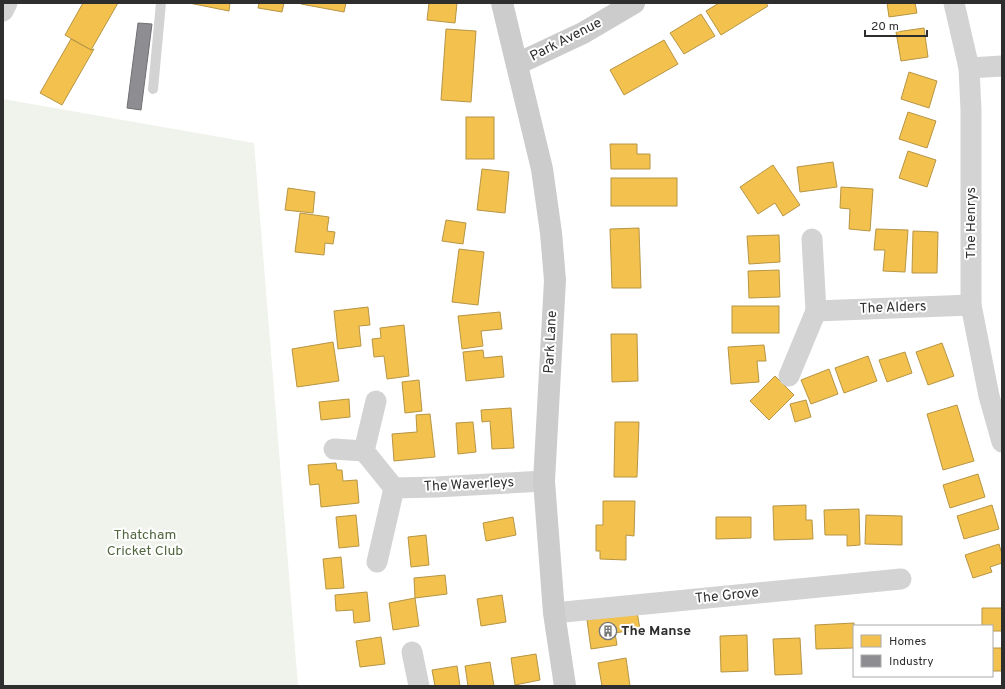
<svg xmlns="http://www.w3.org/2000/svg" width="1005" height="689" font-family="Overpass,sans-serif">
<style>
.green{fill:#f0f3ec}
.homes{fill:#f2c14e;stroke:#b79544}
.industry{fill:#8d8d92;stroke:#707074}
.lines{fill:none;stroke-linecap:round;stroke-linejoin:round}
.lane{stroke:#d3d3d3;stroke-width:10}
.street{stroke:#d3d3d3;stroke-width:21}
.secondary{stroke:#ccc;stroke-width:22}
.labels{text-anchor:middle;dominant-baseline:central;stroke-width:4;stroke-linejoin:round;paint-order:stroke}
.street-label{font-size:14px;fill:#2e2e2e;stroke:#fff}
.park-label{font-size:14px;fill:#51673e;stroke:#fff}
.poi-label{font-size:14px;font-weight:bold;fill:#2e2e2e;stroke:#fff;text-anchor:start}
</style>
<rect width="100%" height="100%" fill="#fff"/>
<polygon class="green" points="3,99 254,143 298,686 3,686"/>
<g class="homes">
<polygon points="83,3 118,3 91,50 65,35"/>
<polygon points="189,3 230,3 229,11"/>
<polygon points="259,3 284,3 282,12 258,8"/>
<polygon points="301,3 346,3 344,12 301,4"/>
<polygon points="429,3 457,3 455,23 427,20"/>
<polygon points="719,3 766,3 768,6 721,35 706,11"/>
<polygon points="887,3 915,3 917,13 889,17"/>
<polygon points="701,14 715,36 684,54 670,33"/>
<polygon points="924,28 928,57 901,61 896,32"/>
<polygon points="446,29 476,31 471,102 441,100"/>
<polygon points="71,39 91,50 94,49 62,105 40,93"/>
<polygon points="664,40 678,64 624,95 610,70"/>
<polygon points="909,72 937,81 929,108 901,99"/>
<polygon points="908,112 936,121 927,148 899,139"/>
<rect x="466" y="117" width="28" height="42"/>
<polygon points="610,144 637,144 637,154 650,154 650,169 611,169"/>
<polygon points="908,151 936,160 927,187 899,178"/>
<polygon points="833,162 837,187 800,192 797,167"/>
<polygon points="773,165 800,205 783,216 775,203 758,214 740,187"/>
<polygon points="482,169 509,172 505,213 477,210"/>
<rect x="611" y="178" width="66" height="28"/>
<polygon points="841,187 873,189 870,231 849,229 850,209 840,208"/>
<polygon points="288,188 315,192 313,213 285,210"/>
<polygon points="300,213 329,217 327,231 335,232 333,244 325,243 324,255 295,252"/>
<polygon points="446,220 466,223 463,244 442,241"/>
<polygon points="639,228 641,288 612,288 610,229"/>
<polygon points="876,229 908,230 905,272 883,271 885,250 874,250"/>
<polygon points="913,231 938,232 937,273 912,273"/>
<polygon points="779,235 780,262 749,264 747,236"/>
<polygon points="459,249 484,252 478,305 452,302"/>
<polygon points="779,270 780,297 749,298 748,271"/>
<rect x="732" y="306" width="47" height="27"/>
<polygon points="368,307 370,325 359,326 361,346 338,349 334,311"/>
<polygon points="500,312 502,329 481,331 483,346 462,349 458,316"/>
<polygon points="404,325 409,376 387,379 384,356 374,357 372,339 381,338 380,328"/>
<polygon points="611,334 637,334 638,381 612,382"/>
<polygon points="333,342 339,381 297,387 292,349"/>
<polygon points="942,343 954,376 928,385 916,352"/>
<polygon points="764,345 766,361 757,361 759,382 731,384 728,347"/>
<polygon points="483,350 484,358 502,356 504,377 466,381 463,352"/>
<polygon points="905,352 912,373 887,382 879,360"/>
<polygon points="868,356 877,381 844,393 835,368"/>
<polygon points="829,369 838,394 811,404 801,380"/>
<polygon points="775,376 794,395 769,420 750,401"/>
<polygon points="419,380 422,411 405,413 402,382"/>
<polygon points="349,399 350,417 321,420 319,402"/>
<polygon points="806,400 811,417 795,422 790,404"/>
<polygon points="957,405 974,461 943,470 927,414"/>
<polygon points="511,408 514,448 492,449 490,421 482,422 481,410"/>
<polygon points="430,414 435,457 394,461 392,434 417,432 416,415"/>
<polygon points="473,422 476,452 458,454 456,423"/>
<polygon points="615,422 639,422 637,477 614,477"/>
<polygon points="336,463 337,470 342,470 343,481 357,480 359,503 321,507 319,484 310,485 308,465"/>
<polygon points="978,474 985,497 950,508 943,485"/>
<polygon points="603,501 635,501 634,536 626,535 626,560 600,559 600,551 596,551 596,525 603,525"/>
<polygon points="806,505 806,520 812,520 813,539 774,540 773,506"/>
<polygon points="992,505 999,529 964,539 957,516"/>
<polygon points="859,509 860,545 847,546 847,535 825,535 824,510"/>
<polygon points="356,515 359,546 339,548 336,517"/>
<polygon points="866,515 902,516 902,545 865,544"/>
<polygon points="513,517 516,535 486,541 483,523"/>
<polygon points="716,517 751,517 751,538 716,539"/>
<polygon points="426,535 429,565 411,567 408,537"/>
<polygon points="999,544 1002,554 1002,563 990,567 992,572 973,578 965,555"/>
<polygon points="341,557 344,588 326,589 323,559"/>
<polygon points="445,575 447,594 415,598 414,578"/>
<polygon points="367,592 370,621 354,623 353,610 336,611 335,595"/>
<polygon points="502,595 506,622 481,626 477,599"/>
<polygon points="415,598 419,626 393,630 389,603"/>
<polygon points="982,608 1002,608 1002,631 992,631 992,626 982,626"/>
<polygon points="637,612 640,629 615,633 617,645 591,649 587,620"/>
<polygon points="854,623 854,648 816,649 815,625"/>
<polygon points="747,635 748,671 721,672 720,636"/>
<polygon points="381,637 385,664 360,667 356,641"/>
<polygon points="800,638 802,674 775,675 773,639"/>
<rect x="992" y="648" width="10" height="23"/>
<polygon points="536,654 540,680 515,685 511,658"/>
<polygon points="626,658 630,686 602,686 598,663"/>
<polygon points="490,662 494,686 468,686 465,666"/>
<polygon points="457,666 460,686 435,686 432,670"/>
</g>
<polygon class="industry" points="138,23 152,24 141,110 127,108"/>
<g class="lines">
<polyline class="lane" points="153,89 161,3"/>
<g class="street">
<polyline points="954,3 969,68 971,110 971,305 989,396 1002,442"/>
<polyline points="3,11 7,3"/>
<polyline points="969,68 1002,66"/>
<polyline points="812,239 816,311 971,305"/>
<polyline points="789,376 816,311"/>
<polyline points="376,401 364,451 394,488 436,487 544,481"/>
<polyline points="334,449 364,451"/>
<polyline points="377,562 394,488"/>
<polyline points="554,613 901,579"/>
<polyline points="412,652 419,686"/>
</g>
<g class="secondary">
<polyline points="502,3 542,169 551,233 555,280 544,481 554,613 565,686"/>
<polyline points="517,64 583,33 634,3"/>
</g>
</g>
<defs>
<symbol id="building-ring" viewBox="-11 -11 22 22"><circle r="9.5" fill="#fff" stroke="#777" stroke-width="1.5"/><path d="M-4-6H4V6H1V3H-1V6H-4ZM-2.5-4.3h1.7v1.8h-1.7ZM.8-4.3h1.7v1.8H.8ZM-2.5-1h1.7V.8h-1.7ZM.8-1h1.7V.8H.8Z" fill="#777"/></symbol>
</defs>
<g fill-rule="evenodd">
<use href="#building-ring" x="598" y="621" width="20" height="20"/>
</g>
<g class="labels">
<g class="street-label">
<text transform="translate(566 40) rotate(-27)">Park Avenue</text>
<text transform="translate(971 223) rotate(-90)">The Henrys</text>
<text transform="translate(893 308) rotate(-2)">The Alders</text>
<text transform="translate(551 342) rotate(-87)">Park Lane</text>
<text transform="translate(469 485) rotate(-3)">The Waverleys</text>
<text transform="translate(727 596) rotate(-6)">The Grove</text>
</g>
<g class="park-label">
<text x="145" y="535">Thatcham<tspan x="145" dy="16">Cricket Club</tspan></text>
</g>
<g class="poi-label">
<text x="621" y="631">The Manse</text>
</g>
</g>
<rect width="1005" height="689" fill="none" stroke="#2e2e2e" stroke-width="8"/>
<rect x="853" y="625" width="140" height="52" fill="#ffffff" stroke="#ababab"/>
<rect x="861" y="635" width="20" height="12" fill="#f2c14e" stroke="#ababab"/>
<text x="889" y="645" font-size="12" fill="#2e2e2e">Homes</text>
<rect x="861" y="655" width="20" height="12" fill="#8d8d92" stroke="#ababab"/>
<text x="889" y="665" font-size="12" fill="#2e2e2e">Industry</text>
<path d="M865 30v6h62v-6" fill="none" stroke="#2e2e2e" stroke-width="2"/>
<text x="871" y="30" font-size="12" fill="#2e2e2e" stroke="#ffffff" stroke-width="3" paint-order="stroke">20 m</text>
</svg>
